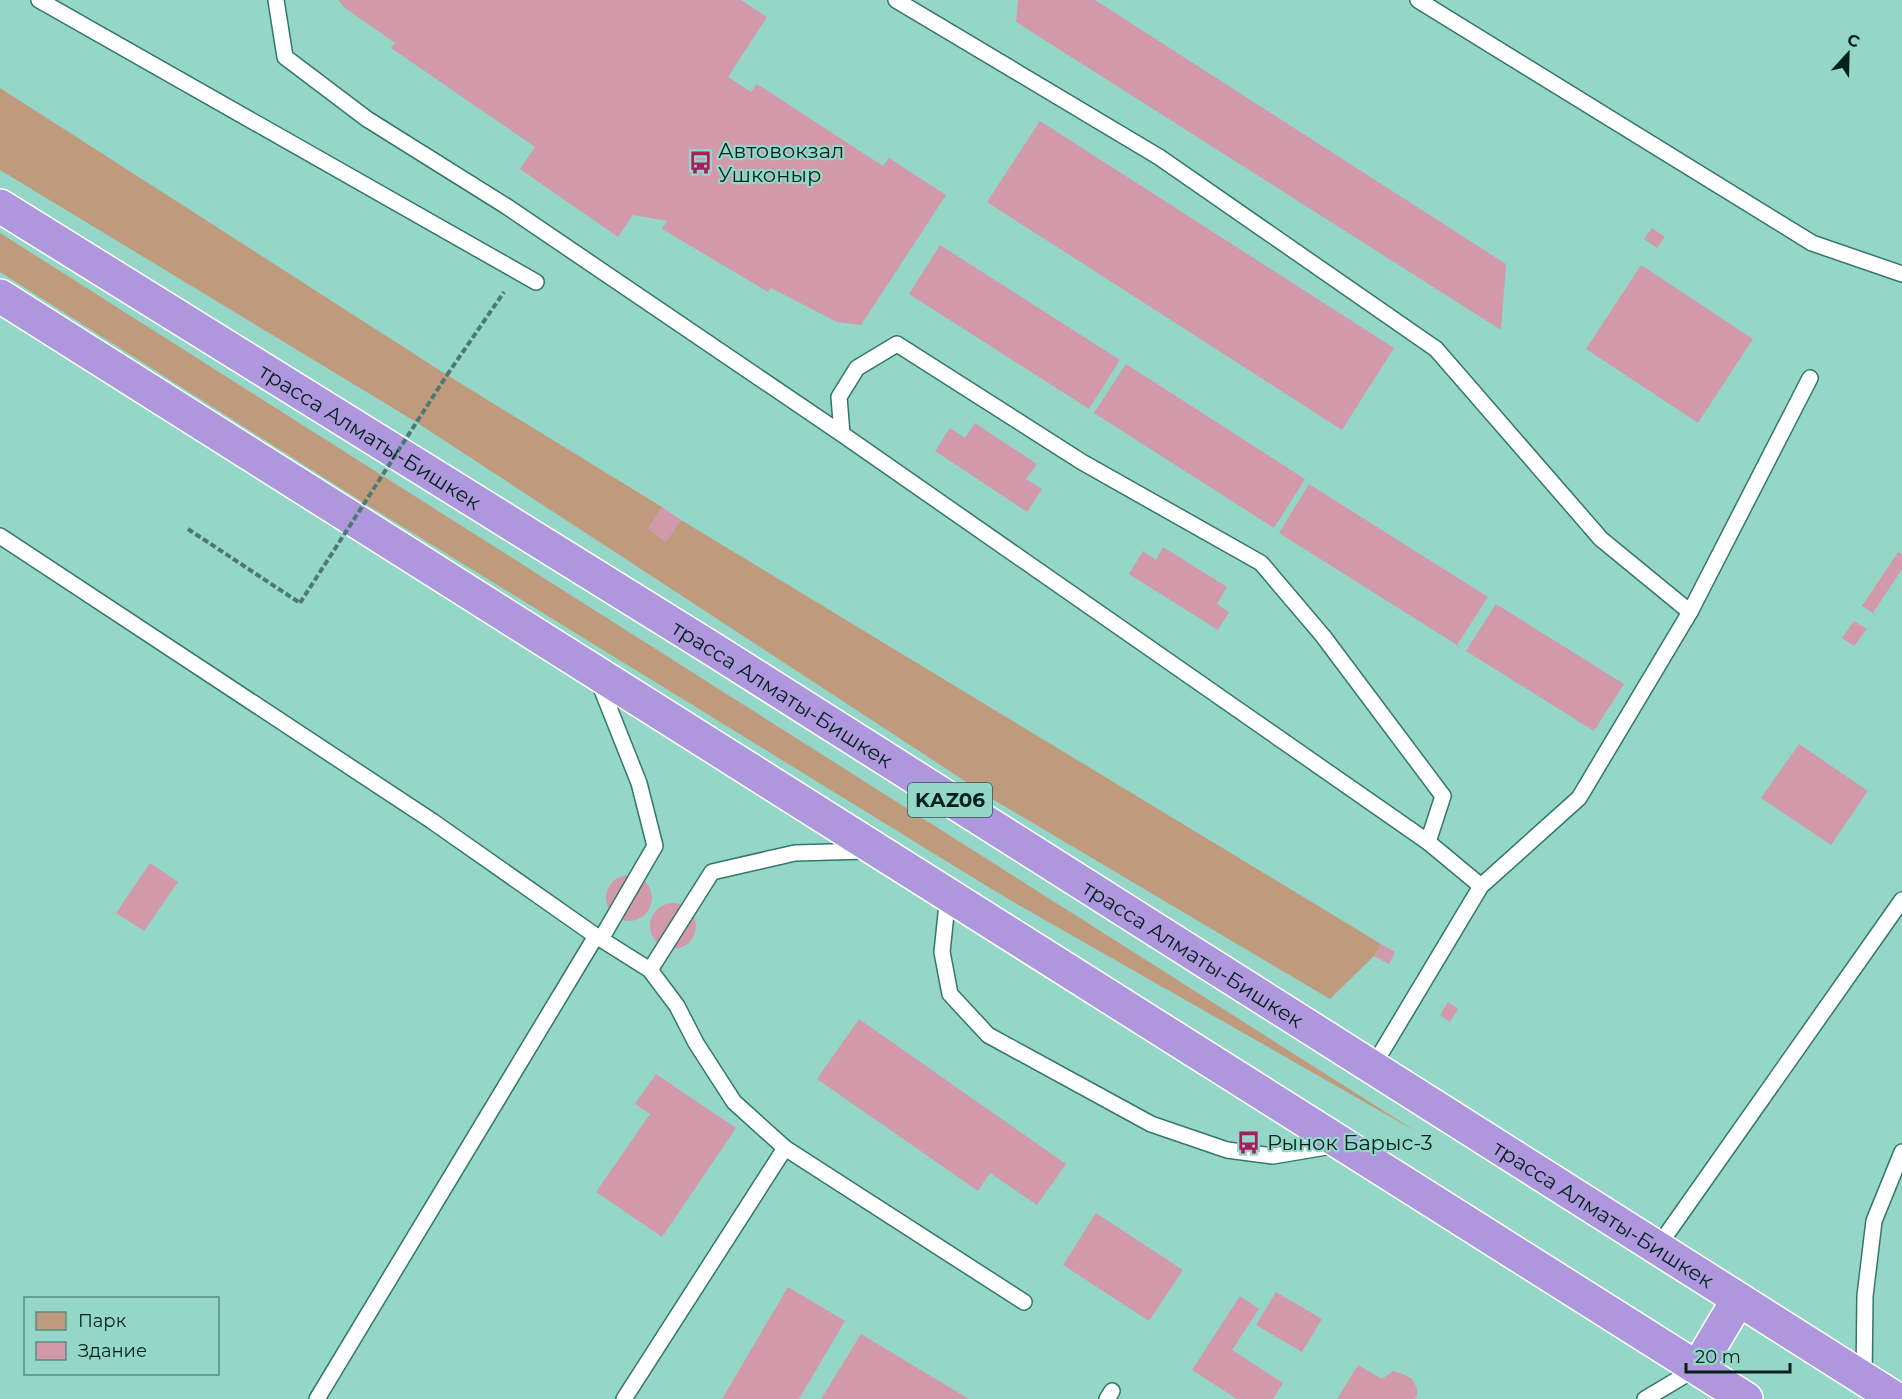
<svg xmlns="http://www.w3.org/2000/svg" width="1902" height="1399" font-family="Montserrat,sans-serif">
<style>
.green{fill:#c09a7d}
.building{fill:#d299ab}
.lines{fill:none;stroke-linecap:round;stroke-linejoin:round}
.lane-casing{stroke:#33776a;stroke-width:18}
.highway-casing{stroke:#fff;stroke-width:36}
.path{stroke:#4a7a70;stroke-width:4;stroke-dasharray:6 3;stroke-linecap:butt}
.lane{stroke:#fff;stroke-width:15}
.highway{stroke:#ae97dd;stroke-width:33}
.path-bridge{stroke:#4a7a70;stroke-width:4;stroke-dasharray:6 3;stroke-linecap:butt}
.labels{text-anchor:middle;dominant-baseline:central;stroke-width:4.5;stroke-linejoin:round;paint-order:stroke}
.shield{fill:#94d7c8;stroke:#2e574f;stroke-width:1.5}
.shield-label{font-size:20px;font-weight:bold;fill:#03201b}
.poi-label{font-size:21px;fill:#03201b;stroke:#94d7c8;text-anchor:start}
.street-label{font-size:21px;fill:#03201b;stroke:#94d7c8}
</style>
<rect width="100%" height="100%" fill="#94d7c8"/>
<g class="green">
<polygon points="0,88 447,375 662,507 648,529 666,541 681,520 1381,944 1374,956 1330,999 994,800 416,422 0,170"/>
<polygon points="0,233 1417,1132 1003,896 364,503 0,272"/>
</g>
<g class="building">
<polygon points="338,0 741,0 767,17 728,77 751,92 757,84 883,166 889,158 946,195 861,325 837,322 771,288 768,292 662,229 667,221 633,215 618,237 520,169 535,147 391,48 395,43 345,8"/>
<polygon points="1018,0 1095,0 1506,264 1501,330 1016,22"/>
<polygon points="1040,121 1394,348 1342,430 987,202"/>
<polygon points="1652,228 1665,237 1657,248 1644,239"/>
<polygon points="940,245 1120,360 1089,409 909,294"/>
<polygon points="1641,265 1753,339 1698,423 1586,349"/>
<polygon points="1126,364 1305,479 1274,528 1094,413"/>
<polygon points="975,423 1037,464 1026,479 1042,489 1027,512 935,451 950,428 965,438"/>
<polygon points="1309,484 1488,597 1457,645 1279,533"/>
<polygon points="662,507 681,520 666,542 648,529"/>
<polygon points="1163,547 1227,587 1217,604 1229,612 1218,630 1129,574 1143,551 1156,560"/>
<polygon points="1898,552 1902,554 1902,569 1873,613 1862,606"/>
<polygon points="1496,604 1624,684 1594,731 1466,651"/>
<polygon points="1854,621 1867,629 1854,646 1842,638"/>
<polygon points="1799,744 1868,791 1831,845 1761,798"/>
<polygon points="150,863 178,882 144,931 116,913"/>
<circle cx="629" cy="898" r="23"/>
<circle cx="673" cy="926" r="23"/>
<polygon points="1381,944 1395,952 1389,964 1374,956"/>
<polygon points="1448,1002 1458,1009 1450,1022 1440,1015"/>
<polygon points="859,1019 1066,1164 1037,1205 990,1173 978,1191 817,1079"/>
<polygon points="656,1074 736,1128 662,1237 596,1192 650,1114 635,1104"/>
<polygon points="1096,1213 1183,1270 1149,1321 1063,1265"/>
<polygon points="788,1287 845,1321 799,1399 722,1399"/>
<polygon points="1276,1292 1322,1319 1302,1352 1256,1325"/>
<polygon points="1240,1296 1259,1309 1232,1350 1283,1383 1273,1399 1237,1399 1192,1370"/>
<polygon points="861,1334 969,1399 821,1399"/>
<polygon points="1358,1365 1382,1379 1393,1371 1403,1374 1412,1379 1417,1388 1417,1396 1415,1399 1337,1399"/>
</g>
<g class="lines">
<defs>
<g id="lane">
<polyline points="39,0 536,282"/>
<polyline points="276,0 285,57 367,119 506,206 842,434 1428,842 1481,886"/>
<polyline points="896,0 1159,157 1436,349 1601,539 1690,612"/>
<polyline points="1418,0 1812,243 1902,274"/>
<polyline points="842,434 839,397 857,368 897,344 1082,462 1261,563 1323,636 1443,796 1428,842"/>
<polyline points="0,536 432,821 596,936 317,1399"/>
<polyline points="598,680 639,783 655,846 601,939"/>
<polyline points="948,895 942,952 950,994 988,1035 1151,1124 1227,1150 1273,1156 1338,1145"/>
<polyline points="596,936 650,970 677,1006 696,1043 734,1102 785,1148 1024,1302"/>
<polyline points="650,970 712,872 795,853 867,851"/>
<polyline points="1372,1068 1481,886 1579,798 1690,612 1810,378"/>
<polyline points="1657,1248 1902,900"/>
<polyline points="1864,1379 1865,1296 1874,1221 1902,1152"/>
<polyline points="624,1399 785,1148"/>
<polyline points="1107,1399 1112,1391"/>
<polyline points="1645,1399 1697,1368"/>
</g>
<g id="highway">
<path id="s1" d="M0,206L711,648L1896,1399"/>
<polyline points="0,296 1746,1399"/>
<polyline points="1698,1367 1738,1300"/>
</g>
</defs>
<use href="#lane" class="lane-casing"/>
<use href="#highway" class="highway-casing"/>
<g class="path">
<polyline points="447,375 504,292"/>
<polyline points="188,529 300,603"/>
</g>
<use href="#lane" class="lane"/>
<use href="#highway" class="highway"/>
<polyline class="path-bridge" points="300,603 447,375"/>
</g>
<defs>
<symbol id="bus-bare" viewBox="-9 -9 18 18"><path d="M-5-6H5V4H4V6H2V4H-2V6H-4V4H-5ZM-3.5-4V0h7V-4ZM-3.5 1.2v1.5H-2V1.2ZM2 1.2v1.5H3.5V1.2Z" fill="#a91c5e" stroke="#94d7c8" stroke-width="2.5" paint-order="stroke"/></symbol>
</defs>
<g fill-rule="evenodd">
<use href="#bus-bare" x="684" y="146" width="33" height="33"/>
<use href="#bus-bare" x="1232" y="1126" width="33" height="33"/>
</g>
<g class="labels">
<rect class="shield" x="908" y="783" width="84" height="34" rx="4.5"/>
<g class="shield-label">
<text x="950" y="800">KАZ06</text>
</g>
<g class="poi-label">
<text x="718" y="150">Автовокзал<tspan x="718" dy="24">Ушконыр</tspan></text>
<text x="1267" y="1142">Рынок Барыс-3</text>
</g>
<g class="street-label">
<text stroke="none"><textPath href="#s1" startOffset="436">трасса Алматы-Бишкек</textPath></text>
<text stroke="none"><textPath href="#s1" startOffset="922">трасса Алматы-Бишкек</textPath></text>
<text stroke="none"><textPath href="#s1" startOffset="1408">трасса Алматы-Бишкек</textPath></text>
<text stroke="none"><textPath href="#s1" startOffset="1894">трасса Алматы-Бишкек</textPath></text>
</g>
</g>
<rect x="24" y="1297" width="195" height="78" fill="#94d7c8" stroke="#5a8e83" stroke-width="1.5"/>
<rect x="36" y="1312" width="30" height="18" fill="#c09a7d" stroke="#5a8e83" stroke-width="1.5"/>
<text x="78" y="1327" font-size="18" fill="#03201b">Парк</text>
<rect x="36" y="1342" width="30" height="18" fill="#d299ab" stroke="#5a8e83" stroke-width="1.5"/>
<text x="78" y="1357" font-size="18" fill="#03201b">Здание</text>
<g transform="translate(1848 54) rotate(22)" stroke="#94d7c8" stroke-width="4.5" paint-order="stroke">
<path d="M0-4.5L10 22L0 15L-10 22Z" fill="#03201b"/>
<text y="-9" font-size="16" font-weight="bold" text-anchor="middle" fill="#03201b">С</text>
</g>
<path d="M1686 1363v9h104v-9" fill="none" stroke="#03201b" stroke-width="3"/>
<text x="1695" y="1363" font-size="18" fill="#03201b" stroke="#94d7c8" stroke-width="4.5" paint-order="stroke">20 m</text>
</svg>
